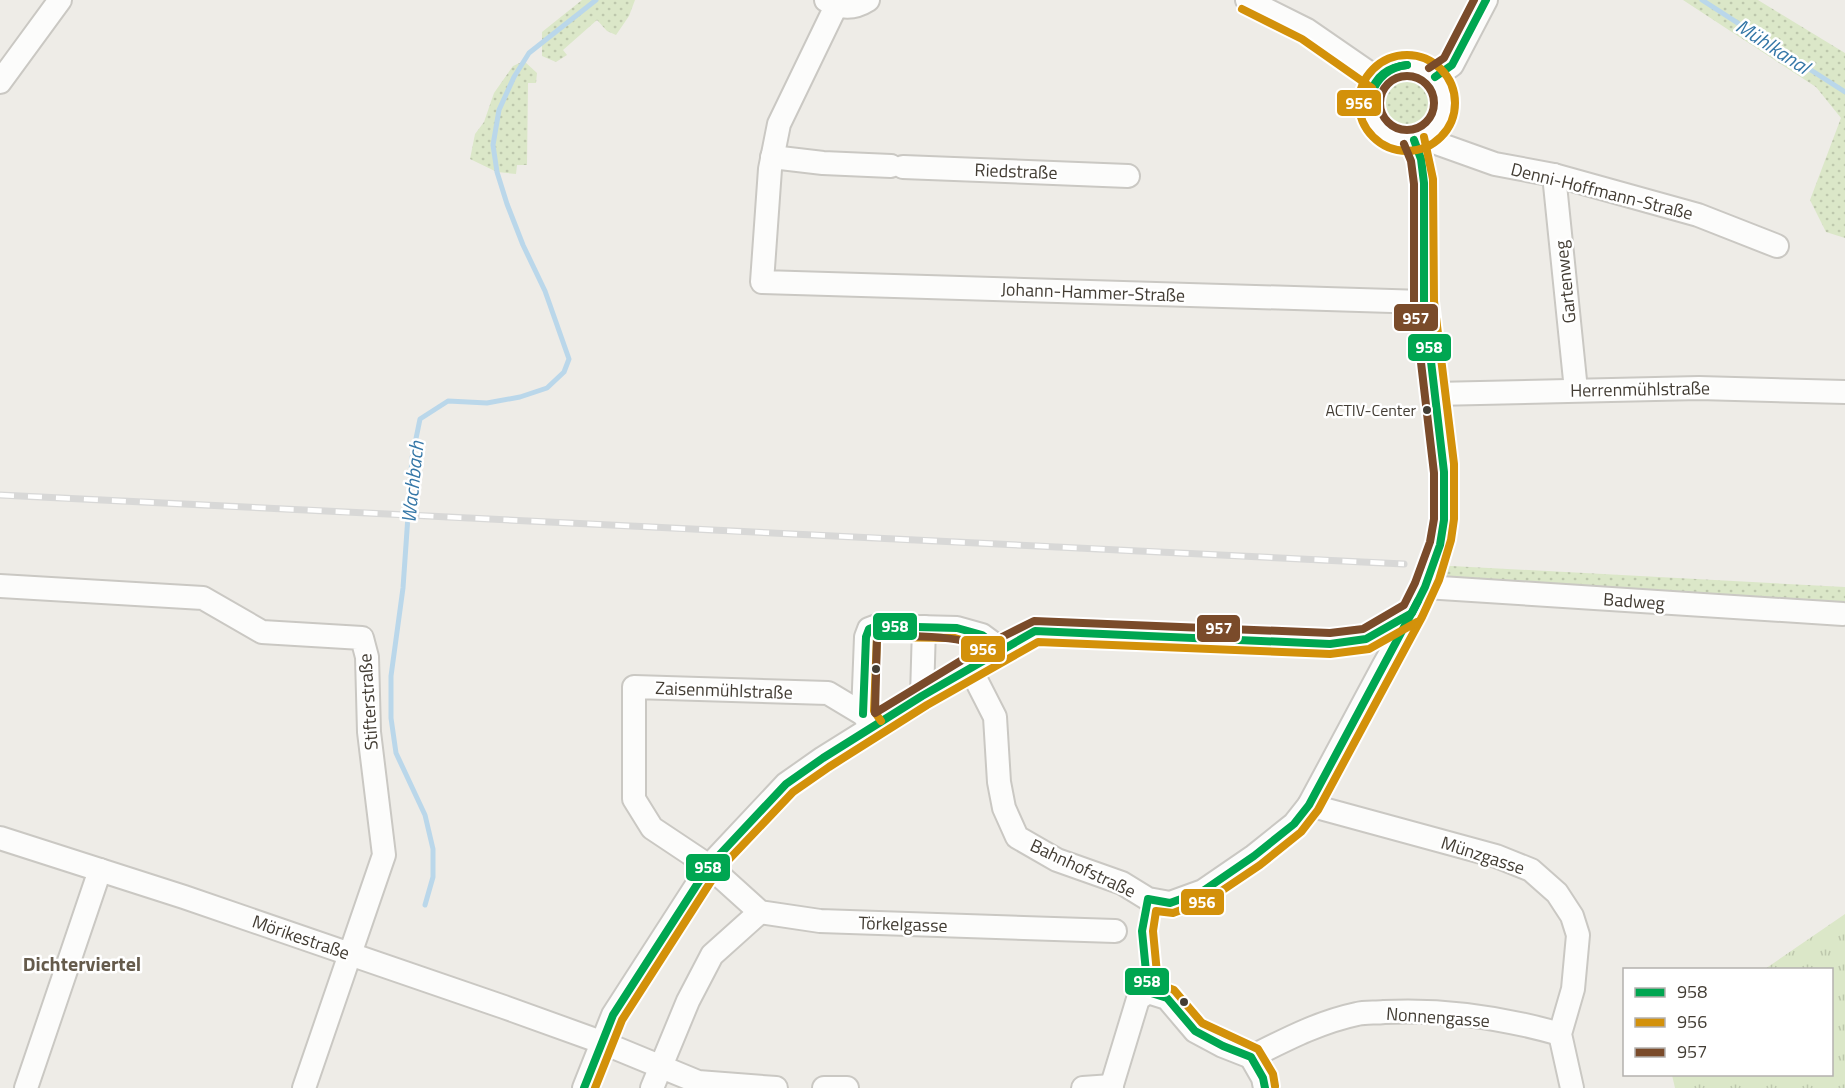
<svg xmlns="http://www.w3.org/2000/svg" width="1845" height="1088" font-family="'Titillium Web',sans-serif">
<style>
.grass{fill:url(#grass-dots)}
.park{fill:url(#park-tufts)}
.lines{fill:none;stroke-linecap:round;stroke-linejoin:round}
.stream{stroke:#bad7ea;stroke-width:5}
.minor-casing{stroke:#cac8c3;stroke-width:26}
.minor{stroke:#fcfcfb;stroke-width:22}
.rail-casing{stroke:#d8d8d7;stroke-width:7}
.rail{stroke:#fff;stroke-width:4.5;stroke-dasharray:14;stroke-linecap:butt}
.bus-1-casing{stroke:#fff;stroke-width:12}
.bus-2-casing{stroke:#fff;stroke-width:12}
.bus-3-casing{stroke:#fff;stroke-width:12}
.bus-1{stroke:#00a651;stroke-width:8}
.bus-2{stroke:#d3910a;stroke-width:8}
.bus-3{stroke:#7a4b2a;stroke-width:8}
.bus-dot{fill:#433d34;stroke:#fff;stroke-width:2}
.labels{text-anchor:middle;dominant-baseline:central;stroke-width:5;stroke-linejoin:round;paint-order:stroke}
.bus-label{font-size:16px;fill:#433d34;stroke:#fff;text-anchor:end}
.street-label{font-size:18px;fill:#433d34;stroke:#fff}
.water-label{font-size:20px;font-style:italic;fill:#3577a7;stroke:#fff}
.neighbourhood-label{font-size:20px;font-weight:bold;fill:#655b4c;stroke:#fff}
.line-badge{stroke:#fff;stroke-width:2}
.badge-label{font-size:16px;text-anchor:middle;font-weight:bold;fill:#fff}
</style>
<defs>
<pattern id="grass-dots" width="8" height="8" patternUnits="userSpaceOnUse" patternTransform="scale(1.5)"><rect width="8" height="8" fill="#dbe7c8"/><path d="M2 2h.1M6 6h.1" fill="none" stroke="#bdc7ac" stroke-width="1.8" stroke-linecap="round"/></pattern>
<pattern id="park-tufts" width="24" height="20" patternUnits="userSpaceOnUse" patternTransform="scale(1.5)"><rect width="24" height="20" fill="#dbe7c8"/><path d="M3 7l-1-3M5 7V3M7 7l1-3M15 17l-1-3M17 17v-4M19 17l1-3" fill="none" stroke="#bdc7ac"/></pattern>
</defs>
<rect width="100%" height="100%" fill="#eeece7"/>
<g class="grass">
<polygon points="582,0 635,0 629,16 616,35 607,31 597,20 563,50 567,55 556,62 542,56 542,32"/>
<polygon points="1683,0 1758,0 1845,53 1845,238 1826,232 1810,200 1841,118 1816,87"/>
<polygon points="524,61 537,73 536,83 528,83 527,165 517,165 516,174 497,172 470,159 475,134 484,122 494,93 513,66"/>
<circle cx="1407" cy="103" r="38"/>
<polygon points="1433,565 1845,587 1845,615 1425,587"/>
</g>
<polygon class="park" points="1845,914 1845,1088 1675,1088 1672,1075 1832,1074 1832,970 1765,969"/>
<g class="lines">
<g class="stream">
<polyline points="1702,0 1845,92"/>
<polyline points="425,905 433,877 433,849 425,815 396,753 391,718 391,676 403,588 412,458 420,419 448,401 487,403 520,397 547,388 564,372 569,359 545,291 523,245 507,204 497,172 493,145 499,110 514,77 529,53 596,0"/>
</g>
<defs>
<g id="minor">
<path d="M826,0C841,9 854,9 868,0"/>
<polyline points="1247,0 1307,30 1378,79"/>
<polyline points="836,6 779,124 770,169 762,282 1424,302"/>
<circle cx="1407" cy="103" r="38"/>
<polyline points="1435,77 1452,65 1486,0"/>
<polyline points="0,82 60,0"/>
<polyline points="1428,135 1439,144 1495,164 1554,175 1698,215 1777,246"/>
<polyline points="772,157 823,163 891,166"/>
<polyline points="903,167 1128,176"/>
<polyline points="1554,175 1576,390"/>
<polyline points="1434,394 1699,388 1845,392"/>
<polyline points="0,586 203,598 262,632 362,638 367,657 369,732 384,855 304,1088"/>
<polyline points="1425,587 1843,614"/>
<path d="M970,668L995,717L999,782L1004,808L1017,837L1057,860L1122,883L1148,899L1170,903L1203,891L1254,856L1294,824L1309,805C1334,758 1359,712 1384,665C1409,619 1439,572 1444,519C1450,448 1428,374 1424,302C1421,248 1432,192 1414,140"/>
<polyline points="922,696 924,627"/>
<polyline points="863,714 866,637 869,629 877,626 957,628 982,635 1001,649"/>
<polyline points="872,727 863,714 828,693 634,687 634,799 652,828 709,866 760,912 820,921 1115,931"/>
<polyline points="1309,805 1496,856 1531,870 1557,893 1572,916 1578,935 1573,989 1560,1034 1572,1088"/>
<polyline points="0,838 184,897 504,1007 601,1042 698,1082 776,1088"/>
<path d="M1251,1057C1285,1040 1319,1022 1357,1014C1365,1012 1375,1013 1384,1012C1442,1009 1504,1018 1560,1034"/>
<polyline points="1251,1057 1263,1078 1265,1088"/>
<polyline points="26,1088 100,870"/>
<polyline points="584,1088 613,1015 709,866 786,784 823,758 922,696 1035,631 1330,644 1366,639 1412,613"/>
<polyline points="652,1088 688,1001 712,955 760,912"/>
<polyline points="824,1088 847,1088"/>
<polyline points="1083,1088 1112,1086"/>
<polyline points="1111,1088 1138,999 1148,992 1167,998 1195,1031 1223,1046 1251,1057"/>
</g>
</defs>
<use href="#minor" class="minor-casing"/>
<use href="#minor" class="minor"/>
<defs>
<polyline id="rail" points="0,495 1404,564"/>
</defs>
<use href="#rail" class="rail-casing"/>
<use href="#rail" class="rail"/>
<defs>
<g id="bus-1">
<polyline points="1435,77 1452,65 1486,0"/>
<path d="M1371,95C1374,76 1389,67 1407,65"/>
<path d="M1371,95C1377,78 1389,67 1407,65"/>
<polyline points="863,714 866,637 869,629 877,626 957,628 982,635 1001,649"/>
<polyline points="584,1088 613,1015 709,866 786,784 823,758 922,696 1035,631 1330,644 1366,639 1412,613 1425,587 1440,545 1444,520 1444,472 1424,302 1424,183 1421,159 1414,140"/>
<polyline points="1265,1088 1263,1078 1251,1057 1223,1046 1195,1031 1167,998 1148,992 1142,931 1148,899 1170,903 1203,891 1254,856 1294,824 1309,805 1418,601"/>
</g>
<g id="bus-2">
<polyline points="1242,9 1302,39 1372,88"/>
<circle cx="1407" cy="103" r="48"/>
<polyline points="881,721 874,711 877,637 955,638 977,645 995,657"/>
<polyline points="1275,1086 1273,1074 1258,1049 1202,1023 1174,990 1158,984 1153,931 1156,911 1173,913 1208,900 1260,865 1301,832 1318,810 1422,617 1439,580 1451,540 1454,519 1454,464 1434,301 1433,179 1424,137"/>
<polyline points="595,1088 622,1020 717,872 793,792 829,767 927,705 1038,642 1330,654 1369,649 1417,622"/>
</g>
<g id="bus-3">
<polyline points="1429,68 1444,58 1474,0"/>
<circle cx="1407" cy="103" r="27"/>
<path d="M877,637C900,635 964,635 982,648L875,713Z"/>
<polyline points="1002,637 1034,621 1330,633 1363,629 1404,605 1415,583 1430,542 1434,519 1434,473 1414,303 1414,184 1411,161 1404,144"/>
</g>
</defs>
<use href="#bus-1" class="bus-1-casing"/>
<use href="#bus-2" class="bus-2-casing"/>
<use href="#bus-3" class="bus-3-casing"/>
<use href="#bus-1" class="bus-1"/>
<use href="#bus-2" class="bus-2"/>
<use href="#bus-3" class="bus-3"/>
</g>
<g class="bus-dot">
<circle cx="1427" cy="410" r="5"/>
<circle cx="876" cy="669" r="5"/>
<circle cx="1184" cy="1002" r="5"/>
</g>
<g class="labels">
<g class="bus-label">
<text x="1416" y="410">ACTIV-Center</text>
</g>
<g class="street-label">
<text transform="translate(1016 171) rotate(2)">Riedstraße</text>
<text transform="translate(1602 191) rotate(14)">Denni-Hoffmann-Straße</text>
<text transform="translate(1565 282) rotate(-96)">Gartenweg</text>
<text transform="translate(1093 292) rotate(2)">Johann-Hammer-Straße</text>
<text transform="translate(1640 389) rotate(-1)">Herrenmühlstraße</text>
<text transform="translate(1634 601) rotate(4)">Badweg</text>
<text transform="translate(724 690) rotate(2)">Zaisenmühlstraße</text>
<text transform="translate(368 702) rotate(-94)">Stifterstraße</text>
<text transform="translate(1483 855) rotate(18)">Münzgasse</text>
<text transform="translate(1083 868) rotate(25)">Bahnhofstraße</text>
<text transform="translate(903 924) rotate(2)">Törkelgasse</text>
<text transform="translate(301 937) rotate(19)">Mörikestraße</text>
<text transform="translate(1438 1017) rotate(4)">Nonnengasse</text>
</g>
<g class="water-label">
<text transform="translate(1773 46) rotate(33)">Mühlkanal</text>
<text transform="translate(412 482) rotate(-84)">Wachbach</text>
</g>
<g class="neighbourhood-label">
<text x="82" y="963">Dichterviertel</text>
</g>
</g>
<g class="line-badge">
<rect x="1336" y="89" width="46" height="28" rx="6" fill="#d3910a"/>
<rect x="1393" y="303" width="46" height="29" rx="6" fill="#7a4b2a"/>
<rect x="1407" y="333" width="45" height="29" rx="6" fill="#00a651"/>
<rect x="872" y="612" width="46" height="29" rx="6" fill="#00a651"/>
<rect x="1196" y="614" width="45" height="29" rx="6" fill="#7a4b2a"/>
<rect x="960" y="635" width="46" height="28" rx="6" fill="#d3910a"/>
<rect x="685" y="853" width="46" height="29" rx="6" fill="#00a651"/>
<rect x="1180" y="888" width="45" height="28" rx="6" fill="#d3910a"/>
<rect x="1124" y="967" width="46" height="29" rx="6" fill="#00a651"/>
</g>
<g class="badge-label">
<text x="1359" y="109">956</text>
<text x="1416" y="324">957</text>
<text x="1429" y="353">958</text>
<text x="895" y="632">958</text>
<text x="1219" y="634">957</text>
<text x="983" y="655">956</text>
<text x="708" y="873">958</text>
<text x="1202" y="908">956</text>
<text x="1147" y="987">958</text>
</g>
<rect x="1623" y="968" width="210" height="108" fill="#ffffff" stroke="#b4b1ae" stroke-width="1.5"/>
<rect x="1635" y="988" width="30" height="9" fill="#00a651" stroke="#b4b1ae" stroke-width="1.5"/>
<text x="1677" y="998" font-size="18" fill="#433d34">958</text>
<rect x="1635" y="1018" width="30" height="9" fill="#d3910a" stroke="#b4b1ae" stroke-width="1.5"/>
<text x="1677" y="1028" font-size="18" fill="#433d34">956</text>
<rect x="1635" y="1048" width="30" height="9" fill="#7a4b2a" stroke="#b4b1ae" stroke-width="1.5"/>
<text x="1677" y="1058" font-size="18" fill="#433d34">957</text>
</svg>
